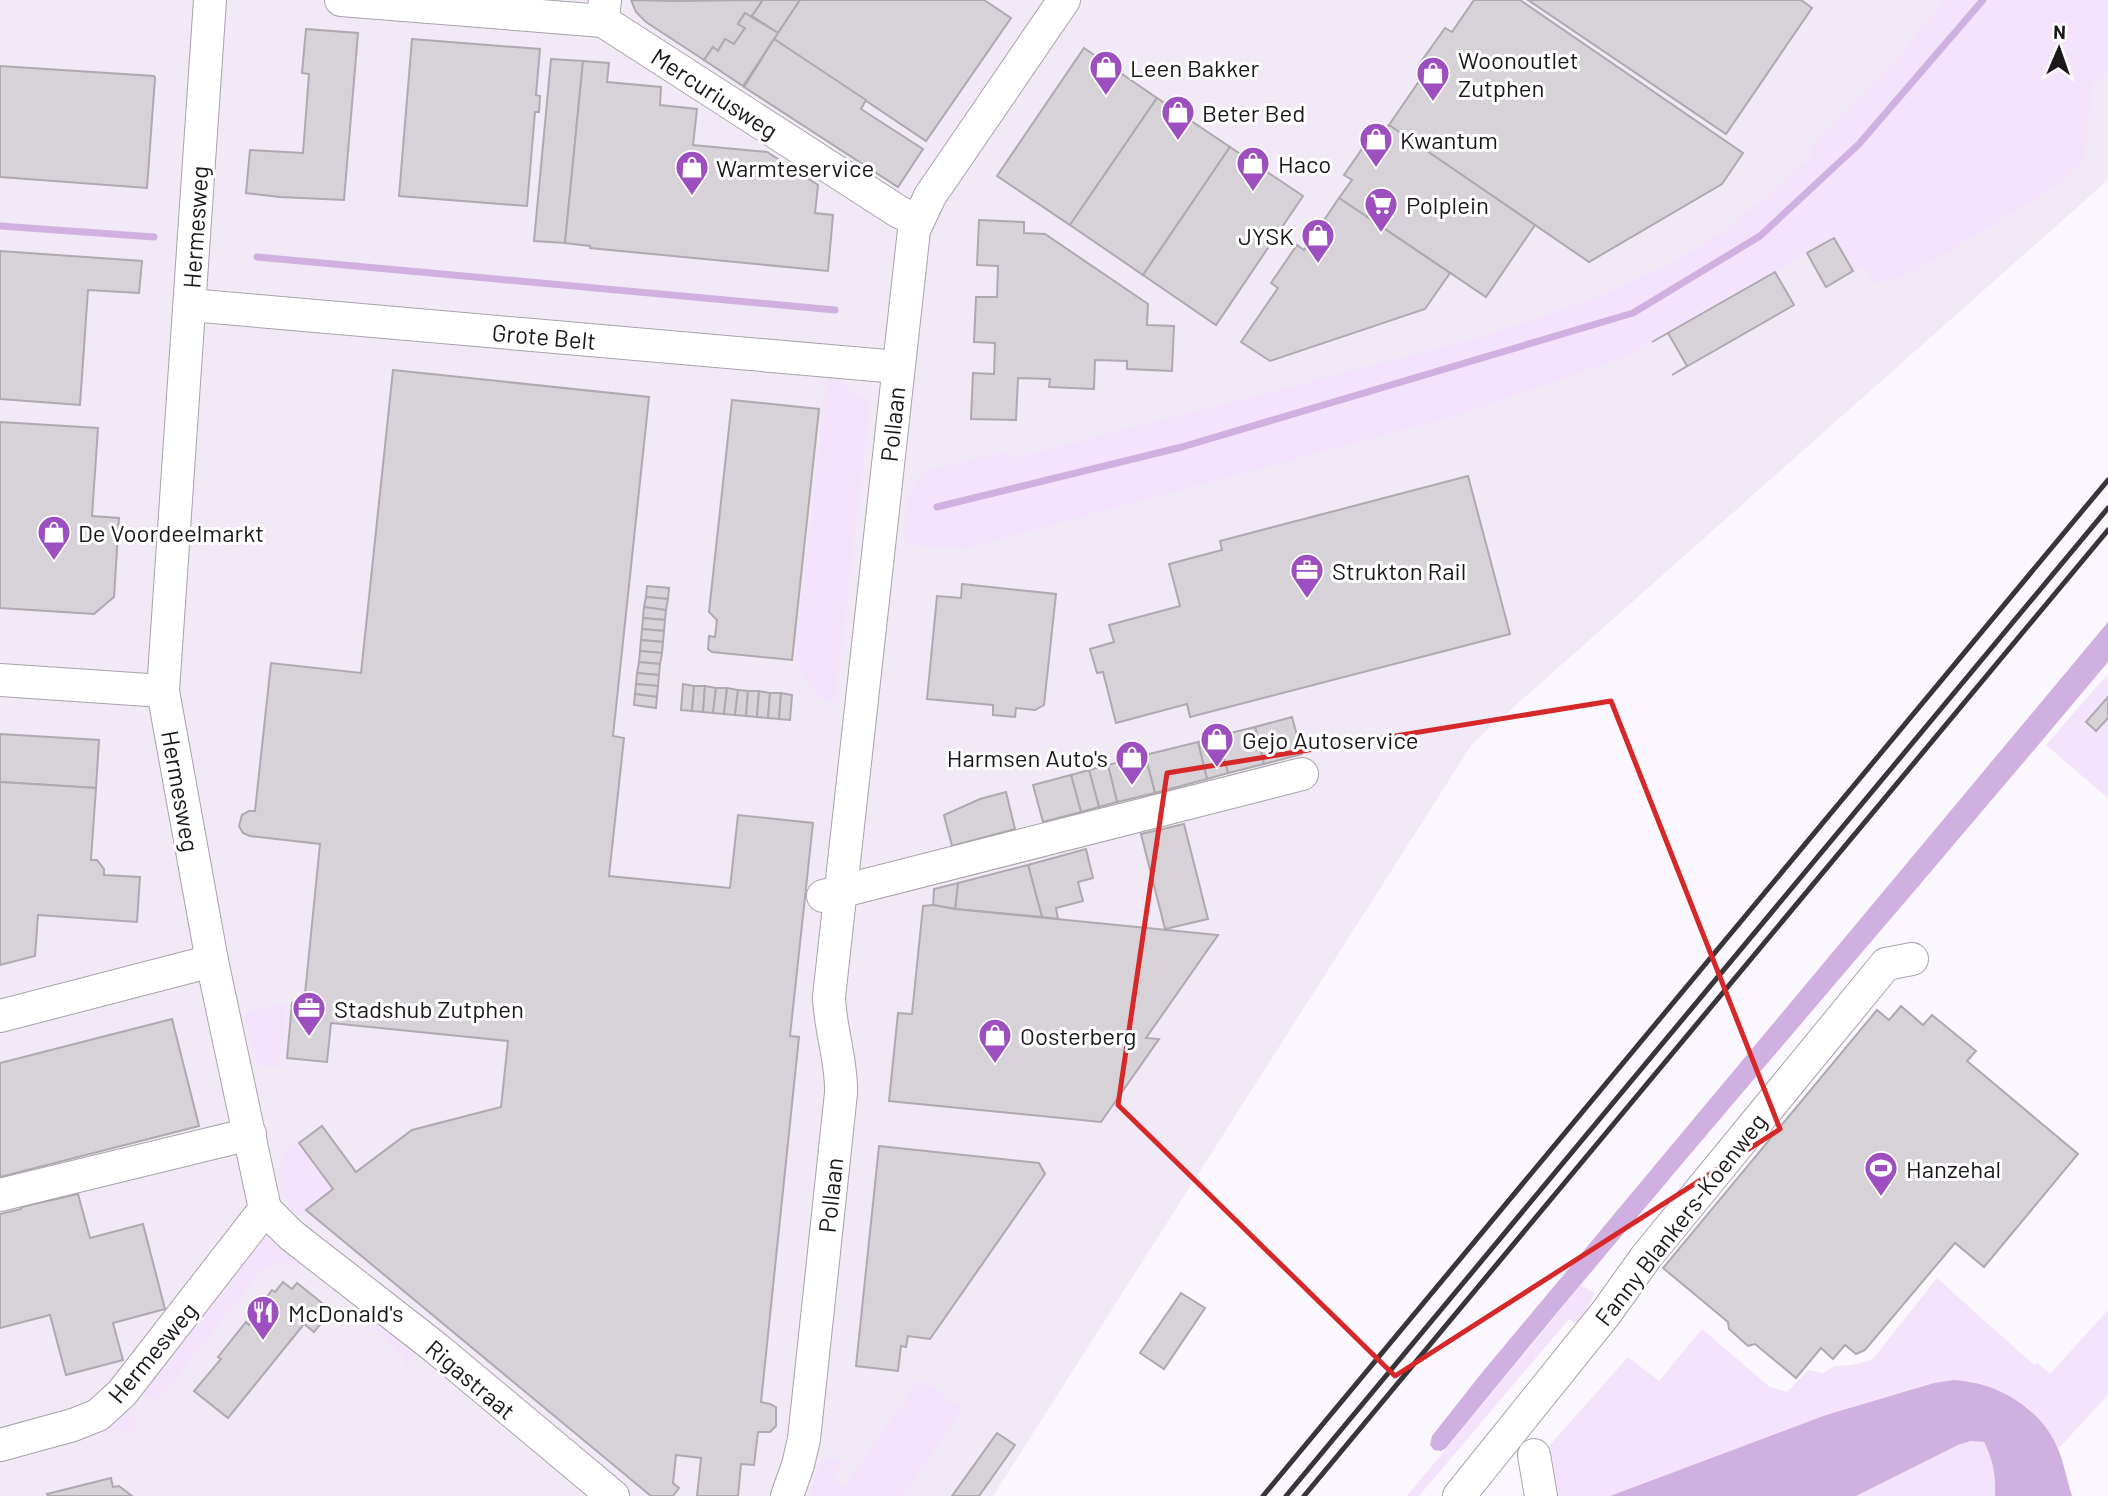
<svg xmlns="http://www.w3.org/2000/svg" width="2108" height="1496" font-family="Barlow,sans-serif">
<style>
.built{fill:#f1e9f6}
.green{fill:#f4e3fc}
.water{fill:#d0b0e0}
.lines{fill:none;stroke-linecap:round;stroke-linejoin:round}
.stream{stroke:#d0b0e0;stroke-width:7}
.building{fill:#d6d2d8;stroke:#ada9af;stroke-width:2}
.minor-casing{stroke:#a7a3a9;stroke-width:34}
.minor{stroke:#fff;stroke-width:32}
.rail{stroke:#383538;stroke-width:5}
.marked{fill:none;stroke:#d62828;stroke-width:5;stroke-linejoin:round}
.labels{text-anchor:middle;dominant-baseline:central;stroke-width:6;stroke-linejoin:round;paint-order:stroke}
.poi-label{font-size:24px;fill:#1a181a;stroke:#fff;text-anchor:start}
.street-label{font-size:24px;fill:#1a181a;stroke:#fff}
</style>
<rect width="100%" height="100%" fill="#fbf7fe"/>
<polygon class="built" points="0,0 2108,0 2108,180 1472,744 993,1496 0,1496"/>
<g class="green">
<path d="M1944,0H2108V70L2092,84L2085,160C2053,191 2014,212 1975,235C1943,254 1912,279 1874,283L1862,265L1853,271L1833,238L1627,356L1458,415L966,548L904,545C906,519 903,485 927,471L1005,452L1015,458L1482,337L1595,298L1669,265L1729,228L1812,157V145L1894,62Z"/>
<polygon points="827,380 840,381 870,405 835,700 822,701 794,662"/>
<polygon points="2108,674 2108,798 2046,745"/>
<polygon points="287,1003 280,1067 258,1065 252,1056 245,1015 249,1012"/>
<path d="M296,1139L333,1189L298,1217C278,1195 269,1159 296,1139Z"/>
<polygon points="272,1237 303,1263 300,1267 278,1261 262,1270 158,1400 147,1398 143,1391 260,1240"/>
<polygon points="1937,1278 2034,1365 2037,1363 2050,1374 2108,1310 2108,1395 2058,1449 2043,1425 2028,1408 2006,1394 1972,1381 1954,1380 1934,1383 1826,1415 1610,1496 1554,1496 1548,1447 1628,1357 1659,1381 1702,1329 1770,1387 1787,1392 1808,1370 1823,1373 1835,1366 1852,1365 1872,1360"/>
<polygon points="1581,1285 1595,1293 1585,1313 1584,1331 1569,1319 1419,1496 1407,1496"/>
<polygon points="366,1323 386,1324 416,1350 408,1366 405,1365 406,1356 399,1353 386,1337"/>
<polygon points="920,1379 963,1409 902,1496 809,1496 822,1458 845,1460 832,1479 844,1487"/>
<polygon points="126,1413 140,1422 129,1437 119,1429 72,1441"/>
<path d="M1971,1441L1984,1442C1993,1458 1996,1477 1995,1496H1856L1958,1445Z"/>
</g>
<g class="water">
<path d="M2108,622V662C1888,925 1662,1182 1446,1448L1441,1451L1434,1450L1430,1445L1432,1436L1480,1375Z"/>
<path d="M1954,1380C1997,1382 2041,1408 2058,1449C2064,1463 2067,1481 2072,1496H1995C1996,1477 1993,1459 1984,1442L1971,1441L1958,1445L1856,1496H1610L1826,1415L1934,1383Z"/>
</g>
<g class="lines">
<g class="stream">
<polyline points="0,226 154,237"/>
<polyline points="257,257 835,310"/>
<polyline points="937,507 1182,447 1633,313 1760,236 1859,144 1983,0"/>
</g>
</g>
<g class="building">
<polygon points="631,0 673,1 763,0 751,17 745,13 738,24 745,28 734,44 725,39 718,51 713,47 704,60 646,22 636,12"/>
<polygon points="763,0 800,0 778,33 752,16"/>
<polygon points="800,0 984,0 1011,18 926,141 774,39"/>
<polygon points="1474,0 1520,0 1743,153 1722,184 1589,262 1389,125 1426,71 1418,66 1445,28 1452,32"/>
<polygon points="1528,0 1801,0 1812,8 1726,134"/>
<polygon points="745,13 778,33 743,86 704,60 713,47 718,51 725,39 734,44 745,28 738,24"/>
<polygon points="306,29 358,33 344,200 280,197 246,193 250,150 303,153 309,74 302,73"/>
<polygon points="412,39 540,49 536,95 540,96 539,112 535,112 527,206 399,196"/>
<polygon points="774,39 866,100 861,109 923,149 898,187 744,87"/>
<polygon points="1084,48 1157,98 1070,225 997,176"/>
<polygon points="551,59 583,61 565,243 534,241"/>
<polygon points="583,61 609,63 607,82 661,87 660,105 697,109 693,145 767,152 818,185 815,213 833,215 828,271 590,248 590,246 565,243"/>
<polygon points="0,66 154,76 155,78 147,188 0,177"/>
<polygon points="1157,98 1230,147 1143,275 1070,225"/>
<polygon points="1389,125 1535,225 1486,297 1339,198 1352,180 1344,175 1371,136 1378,141"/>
<polygon points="1230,147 1303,196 1216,325 1143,275"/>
<polygon points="1339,198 1450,273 1425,309 1270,361 1241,342 1278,288 1271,283 1297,245 1304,250"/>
<polygon points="979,220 1024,222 1024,233 1045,234 1148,304 1147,325 1174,326 1172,371 1127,369 1127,361 1095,360 1094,389 1049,387 1050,379 1018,378 1016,420 971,419 973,373 994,374 995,343 974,342 976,297 997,297 998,266 977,265"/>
<polygon points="1834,238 1853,271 1826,287 1807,253"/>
<polygon points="0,251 142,261 139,293 88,290 80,405 0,399"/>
<polygon points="1775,272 1794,305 1672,375 1687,366 1668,333 1652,342"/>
<polygon points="393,370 649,397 613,736 624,738 609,876 730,888 738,815 813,823 790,1036 799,1037 761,1402 770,1404 776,1407 776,1426 770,1432 758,1432 754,1465 741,1464 738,1496 697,1496 701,1458 676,1455 673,1483 679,1488 673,1496 651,1496 306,1210 333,1189 299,1143 322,1126 356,1172 412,1130 501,1107 508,1041 331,1023 327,1062 287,1058 292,1003 304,1004 320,844 250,836 243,833 239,826 242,815 249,811 255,811 271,663 361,673"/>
<polygon points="732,400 819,409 792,660 712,652 708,649 709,636 715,637 717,620 709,612"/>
<polygon points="0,422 98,428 92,516 119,518 114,597 94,614 0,608"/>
<polygon points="1468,476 1510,634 1190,717 1187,704 1116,723 1103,672 1097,673 1090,649 1114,642 1109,625 1180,606 1169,564 1222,550 1220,541"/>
<polygon points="962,584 1056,594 1044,705 1035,710 1016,708 1015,717 993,715 993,705 927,699 937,596 961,598"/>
<polygon points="647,586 669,588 668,599 646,597"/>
<polygon points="646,597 668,599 666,610 644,607"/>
<polygon points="644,607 666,610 665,620 643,618"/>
<polygon points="643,618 665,620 664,631 642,629"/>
<polygon points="642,629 664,631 663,642 641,640"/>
<polygon points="641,640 663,642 662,653 640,651"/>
<polygon points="640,651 662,653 660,664 639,662"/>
<polygon points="639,662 660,664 659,675 637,673"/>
<polygon points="637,673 659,675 658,686 636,684"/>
<polygon points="636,684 658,686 657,697 635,694"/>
<polygon points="683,684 694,686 692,711 681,710"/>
<polygon points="694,686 705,686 703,712 692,711"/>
<polygon points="705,686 716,688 713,713 703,712"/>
<polygon points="716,688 727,688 724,714 713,713"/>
<polygon points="727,688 738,690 735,715 724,714"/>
<polygon points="738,690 748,691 746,716 735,715"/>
<polygon points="748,691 759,691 757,717 746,716"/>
<polygon points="759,691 770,693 768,718 757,717"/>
<polygon points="770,693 781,693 779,719 768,718"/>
<polygon points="781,693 792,695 790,720 779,719"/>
<polygon points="635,694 657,697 656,708 634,705"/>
<polygon points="2108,697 2108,718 2096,731 2086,722"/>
<polygon points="1292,717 1302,754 1264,764 1255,727"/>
<polygon points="1255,727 1264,764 1228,773 1218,736"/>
<polygon points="0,734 99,740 96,788 0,782"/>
<polygon points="1218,736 1228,773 1207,779 1198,742"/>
<polygon points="1198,742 1207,779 1155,793 1145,755"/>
<polygon points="1145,755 1155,793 1117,802 1108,765"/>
<polygon points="1108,765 1117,802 1099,807 1089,770"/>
<polygon points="1089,770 1099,807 1081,812 1071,775"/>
<polygon points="1071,775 1081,812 1043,822 1033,785"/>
<polygon points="0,782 96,788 91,860 97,860 104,869 104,875 140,877 137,922 38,915 35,956 0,965"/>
<polygon points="1006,792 1015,829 952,846 944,815 980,799"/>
<polygon points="1184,824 1208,919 1165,929 1141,834"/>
<polygon points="1086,849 1093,878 1078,882 1083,901 1056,908 1058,919 1042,917 1028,865"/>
<polygon points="1028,865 1042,917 955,909 958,883"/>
<polygon points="958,883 955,909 933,905 934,889"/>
<polygon points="933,905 955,909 1218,935 1146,1038 1159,1039 1101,1122 889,1101 898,1013 912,1014 923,906"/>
<polygon points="1901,1006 1923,1025 1932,1015 1976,1051 1967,1061 2078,1154 1984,1267 1955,1243 1865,1350 1856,1354 1845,1345 1833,1359 1821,1348 1796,1378 1755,1344 1748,1346 1729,1329 1728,1322 1663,1268 1877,1010 1889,1020"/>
<polygon points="172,1019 199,1126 0,1177 0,1063"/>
<polygon points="879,1146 1039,1163 1045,1174 930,1339 908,1336 906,1347 901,1346 898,1371 856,1366"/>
<polygon points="78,1194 90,1238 143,1224 165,1309 113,1323 123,1360 66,1375 50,1315 0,1328 0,1214 21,1209 21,1207"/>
<polygon points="283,1282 292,1289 297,1283 322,1303 323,1321 314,1332 304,1324 228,1418 194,1391 221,1359 218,1357 246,1322 249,1325 268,1302 265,1299 272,1290 275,1292"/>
<polygon points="1181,1293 1205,1308 1164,1369 1140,1353"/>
<polygon points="997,1433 1015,1445 979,1496 952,1496"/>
<polygon points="111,1478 113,1487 119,1486 132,1496 48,1496 47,1494"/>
</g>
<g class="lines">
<defs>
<g id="minor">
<polyline points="341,0 603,21"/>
<polyline points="605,0 603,21 899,212 917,220"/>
<polyline points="190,305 898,367"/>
<polyline points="0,680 163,691"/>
<polyline points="823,896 1302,774"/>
<polyline points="0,1016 212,961"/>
<polyline points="0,1195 250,1134"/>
<polyline points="265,1209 291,1235 436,1348 613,1496"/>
<polyline points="0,1445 73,1425 98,1415 122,1393 265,1209 212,961 163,691 210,0"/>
<polyline points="1534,1455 1541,1496"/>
<path d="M787,1496L798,1465L804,1439L841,1093C842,1060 830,1030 829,997L914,230L930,196L1064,0"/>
<polyline points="1459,1496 1606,1313 1646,1257 1886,964 1912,959"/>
</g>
</defs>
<use href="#minor" class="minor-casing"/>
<use href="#minor" class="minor"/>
<g class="rail">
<polyline points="1263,1496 2108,480"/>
<polyline points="1286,1496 2108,508"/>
<polyline points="1304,1496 2108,530"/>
</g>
</g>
<path class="marked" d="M1611,701L1780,1129L1395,1376L1118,1105L1167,773Z"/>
<defs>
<symbol id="shop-pin" viewBox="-11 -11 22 30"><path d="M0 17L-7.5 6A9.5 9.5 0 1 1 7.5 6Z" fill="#9d4fc0" stroke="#fff"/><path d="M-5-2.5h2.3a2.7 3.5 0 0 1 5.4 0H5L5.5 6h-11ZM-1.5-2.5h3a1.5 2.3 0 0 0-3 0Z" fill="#fff"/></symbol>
<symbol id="supermarket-pin" viewBox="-11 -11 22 30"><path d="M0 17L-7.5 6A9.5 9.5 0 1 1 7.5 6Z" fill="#9d4fc0" stroke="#fff"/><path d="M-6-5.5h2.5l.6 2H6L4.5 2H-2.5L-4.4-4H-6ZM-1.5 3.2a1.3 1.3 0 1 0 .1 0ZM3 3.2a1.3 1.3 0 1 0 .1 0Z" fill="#fff"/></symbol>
<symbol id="office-pin" viewBox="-11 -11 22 30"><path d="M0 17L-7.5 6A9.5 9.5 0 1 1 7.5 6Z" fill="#9d4fc0" stroke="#fff"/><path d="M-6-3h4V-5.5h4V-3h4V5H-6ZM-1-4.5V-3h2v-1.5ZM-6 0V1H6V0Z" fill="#fff"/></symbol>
<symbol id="stadium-pin" viewBox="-11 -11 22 30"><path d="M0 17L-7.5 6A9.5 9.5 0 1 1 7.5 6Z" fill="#9d4fc0" stroke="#fff"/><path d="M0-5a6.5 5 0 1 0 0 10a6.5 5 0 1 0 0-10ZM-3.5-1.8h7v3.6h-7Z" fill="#fff"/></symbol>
<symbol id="restaurant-pin" viewBox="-11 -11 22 30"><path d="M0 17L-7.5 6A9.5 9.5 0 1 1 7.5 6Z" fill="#9d4fc0" stroke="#fff"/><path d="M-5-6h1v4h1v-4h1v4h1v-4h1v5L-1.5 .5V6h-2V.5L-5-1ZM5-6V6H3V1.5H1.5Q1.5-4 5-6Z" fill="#fff"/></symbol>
</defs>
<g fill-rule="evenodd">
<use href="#shop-pin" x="1087" y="48" width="38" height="52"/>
<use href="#shop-pin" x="1414" y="54" width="38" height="52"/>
<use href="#shop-pin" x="1159" y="93" width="38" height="52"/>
<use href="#shop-pin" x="1357" y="120" width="38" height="52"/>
<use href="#shop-pin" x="1234" y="144" width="38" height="52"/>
<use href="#shop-pin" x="673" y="148" width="38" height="52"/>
<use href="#supermarket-pin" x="1362" y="185" width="38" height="52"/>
<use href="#shop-pin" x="1299" y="216" width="38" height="52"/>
<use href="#shop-pin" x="35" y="513" width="38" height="52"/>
<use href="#office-pin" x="1288" y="551" width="38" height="52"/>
<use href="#shop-pin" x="1198" y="720" width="38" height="52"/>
<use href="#shop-pin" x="1113" y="738" width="38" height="52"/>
<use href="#office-pin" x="290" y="989" width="38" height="52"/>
<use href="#shop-pin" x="976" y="1016" width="38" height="52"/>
<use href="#stadium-pin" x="1862" y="1149" width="38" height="52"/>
<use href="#restaurant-pin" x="244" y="1293" width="38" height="52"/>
</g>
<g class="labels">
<g class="poi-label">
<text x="1458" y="59">Woonoutlet<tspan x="1458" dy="28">Zutphen</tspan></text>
<text x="1130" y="67">Leen Bakker</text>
<text x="1202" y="112">Beter Bed</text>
<text x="1400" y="139">Kwantum</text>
<text x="1278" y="163">Haco</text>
<text x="716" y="167">Warmteservice</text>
<text x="1406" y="204">Polplein</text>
<text x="1294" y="235" text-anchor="end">JYSK</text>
<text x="78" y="532">De Voordeelmarkt</text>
<text x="1332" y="570">Strukton Rail</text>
<text x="1242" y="739">Gejo Autoservice</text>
<text x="1108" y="757" text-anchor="end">Harmsen Auto's</text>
<text x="334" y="1008">Stadshub Zutphen</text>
<text x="1020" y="1035">Oosterberg</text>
<text x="1906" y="1168">Hanzehal</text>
<text x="288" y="1312">McDonald's</text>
</g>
<g class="street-label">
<text transform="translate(715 93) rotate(33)">Mercuriusweg</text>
<text transform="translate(195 227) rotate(-86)">Hermesweg</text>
<text transform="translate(544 336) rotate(5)">Grote Belt</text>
<text transform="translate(892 424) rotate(-84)">Pollaan</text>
<text transform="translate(181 791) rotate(80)">Hermesweg</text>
<text transform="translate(830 1195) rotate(-84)">Pollaan</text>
<text transform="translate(1680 1219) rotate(-52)">Fanny Blankers-Koenweg</text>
<text transform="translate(152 1352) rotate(-50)">Hermesweg</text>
<text transform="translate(471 1379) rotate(40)">Rigastraat</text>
</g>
</g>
<g transform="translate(2059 49) rotate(2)" stroke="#ffffff" stroke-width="5" paint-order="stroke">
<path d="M0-5L12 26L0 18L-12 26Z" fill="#1a181a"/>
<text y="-10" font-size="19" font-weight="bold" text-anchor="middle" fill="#1a181a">N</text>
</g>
</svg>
